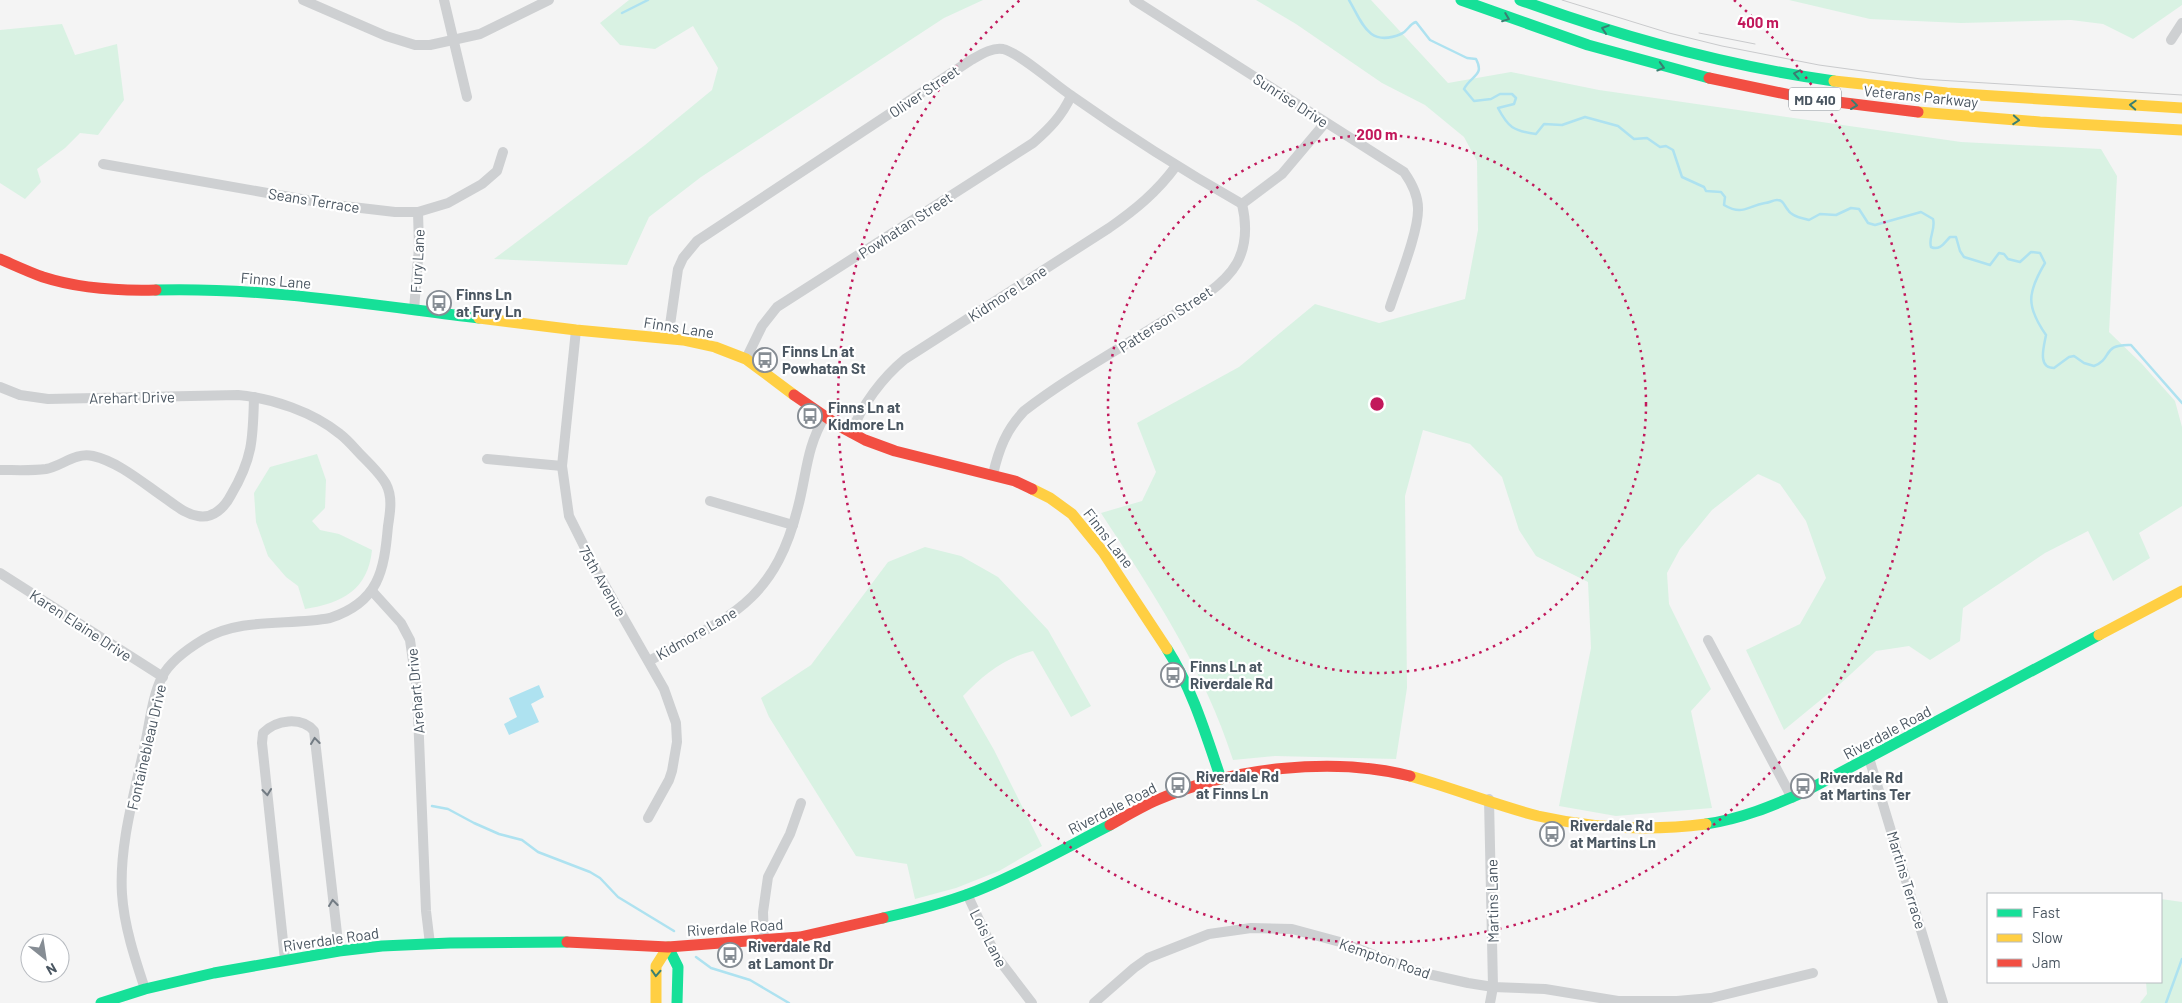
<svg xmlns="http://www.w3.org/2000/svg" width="2182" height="1003" font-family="Barlow,sans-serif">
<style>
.green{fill:#d9f2e3}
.water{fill:#aee2f0}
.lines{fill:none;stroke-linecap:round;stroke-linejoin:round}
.stream{stroke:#aee2f0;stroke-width:2.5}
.street{stroke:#ced0d2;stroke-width:10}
.fast{stroke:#16e098;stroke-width:11}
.slow{stroke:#ffcf43;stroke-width:11}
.jam{stroke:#f24e42;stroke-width:11}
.tram{stroke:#c9cacc;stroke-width:1}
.oneway{stroke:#3a7f72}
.oneway2{stroke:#727b83}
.ring{fill:none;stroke:#c2185b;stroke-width:2.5;stroke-dasharray:2.5 5}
.labels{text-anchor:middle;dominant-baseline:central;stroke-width:4.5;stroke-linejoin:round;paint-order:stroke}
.shield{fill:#fff;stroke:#808990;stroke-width:1}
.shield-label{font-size:14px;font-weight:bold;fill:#4a5661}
.street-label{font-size:15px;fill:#4a5661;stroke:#fff}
.poi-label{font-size:15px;font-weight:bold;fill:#4a5661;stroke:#fff;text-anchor:start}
.centre{fill:#c2185b;stroke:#fff;stroke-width:2.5}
.ring-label{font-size:15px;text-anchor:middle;font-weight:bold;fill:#c2185b;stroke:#fff;stroke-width:4.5;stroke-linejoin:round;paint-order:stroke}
</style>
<rect width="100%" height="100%" fill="#f4f4f4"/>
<g class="green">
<polygon points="629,0 983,0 944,18 701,177 649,217 627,265 494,259 645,145 712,90 718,68 693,26 655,49 620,45 600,23"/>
<path d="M1256,0H1371L1448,83L1511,72L1599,90L1961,142L2101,149L2117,176L2109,332L2142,364L2175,401L2182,427V506L2139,533L2150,558L2113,581L2088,531L2045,553L1963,608L1960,641L1930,660L1909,646L1876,651L1840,684L1784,730L1746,650L1800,624L1826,578L1806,521L1780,484L1758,474L1712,510L1680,549L1667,573L1669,604L1711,689L1691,711L1712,808L1616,816L1559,806L1591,648L1588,582L1536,556L1519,530L1502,477L1470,444L1423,430L1405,496L1407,688L1396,759L1275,756L1233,760C1205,671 1152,591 1101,513L1142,501L1156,472L1137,423L1239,367L1315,304L1379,323L1465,299L1478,230L1477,161L1464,137L1425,105L1382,83L1296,24Z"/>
<polygon points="1789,0 2182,0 2182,5 2133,39 2103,24 2071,20 1961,23 1870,19"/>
<polygon points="62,24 75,55 117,44 124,100 98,135 80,133 65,148 37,169 41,182 25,199 0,183 0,30"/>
<path d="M317,454L326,480L325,508L312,521L320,530L339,534L372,550C368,590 342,603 305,609L298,586L286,577L268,556L256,522L254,493L270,467Z"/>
<path d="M925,547L961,556L998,577L1048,630L1091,706L1071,717L1033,651C1004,658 983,675 963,696L994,750L1042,846L999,871L956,888L915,899L907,864L856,856L769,717L761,698L811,665L888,562Z"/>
<polygon points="2161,899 2182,902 2182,1003 2140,1003 2147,994 2146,982 2161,982"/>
</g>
<polygon class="water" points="539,685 544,697 531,704 539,722 509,735 504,724 517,717 509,698"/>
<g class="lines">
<g class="stream">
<path d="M1349,0C1362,22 1368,48 1401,34C1408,31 1409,24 1416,22L1430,40L1467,58L1476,59C1485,76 1471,75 1464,89L1474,101L1491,99L1500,94H1512L1516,98L1514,104L1498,108C1508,127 1513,131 1536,134L1544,124L1562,125L1585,117L1618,126L1634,139L1647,138L1660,147L1666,146L1673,150L1682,177L1704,187L1706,191L1721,192L1725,197L1724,205C1743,216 1747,206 1765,203C1769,203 1773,200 1777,200C1784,200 1784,206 1788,210C1792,217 1803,218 1809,220L1820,214L1836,215L1851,208L1859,209L1868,223L1875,225L1921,212L1933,219C1936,229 1928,238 1931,247C1940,251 1944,243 1950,237H1956L1960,251L1964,257L1990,265L1999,253L2004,254L2008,259L2020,262L2031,252L2040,253L2045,263C2027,293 2026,306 2046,335C2044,346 2037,368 2054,368L2069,357L2074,356L2084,363L2094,366C2113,359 2101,344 2131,345L2182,403"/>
<polyline points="622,13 648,0"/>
<polyline points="432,806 448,809 474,823 499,834 522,840 538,852 590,872 600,878 618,897 674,931"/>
<polyline points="696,957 711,968 750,980 789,1003"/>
<polyline points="2166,1003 2182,959"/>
</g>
<g class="street">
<polyline points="303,0 386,36 415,45 430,45 480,34 549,0"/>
<polyline points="444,0 467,97"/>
<path d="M1134,0L1404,172C1411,182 1418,195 1418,208C1419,231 1398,282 1390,307"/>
<polyline points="2171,40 2182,23"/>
<polyline points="103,164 335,205 395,212 418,212 448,203 482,184 497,171 503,152"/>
<polyline points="1242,204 1282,174 1325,123"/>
<polyline points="414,310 419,247 418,212"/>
<polyline points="576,330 562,466 569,516 595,568 664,689 676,723 677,742 672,771 669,780 648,818"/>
<path d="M668,339L678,269L683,258L697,241L971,60C980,55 992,47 1003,49C1020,53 1055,85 1072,96C1127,135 1184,171 1242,204"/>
<path d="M746,359L762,326L777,307L1033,143C1049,129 1062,116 1071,96"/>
<path d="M0,387L20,395L48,399L238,395C272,398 313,412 340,434C349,441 356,450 364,458C372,466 381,475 386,484C393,497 390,513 388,526C384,571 379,602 330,618C289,626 242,617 204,639C189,648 170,661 162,677C152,697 150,722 145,744C135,792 119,844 122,894C124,926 135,959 145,989"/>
<path d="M851,433C862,405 882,378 905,359L1109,228C1135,210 1157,192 1176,166"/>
<polyline points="487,459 562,466"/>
<path d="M0,470C15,470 31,471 46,469C62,466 75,452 93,456C119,462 143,483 165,498C175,505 185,514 198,516C213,519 225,507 231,495C253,458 253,438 254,397"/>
<path d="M993,474C999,449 1006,430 1024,411C1064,380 1109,355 1152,328C1179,311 1221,291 1237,263C1247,244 1247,225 1242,204"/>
<polyline points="710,501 793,525"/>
<polyline points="0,573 163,677"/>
<polyline points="372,591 401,623 410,640 417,689 426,911 430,944"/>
<polyline points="1708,640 1792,798"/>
<path d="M649,661C729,617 774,603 798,507C807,473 806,448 825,416"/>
<polyline points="1869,758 1943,1003"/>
<polyline points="1489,799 1493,987 1490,1003"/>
<polyline points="967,894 996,956 1032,1003"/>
<polyline points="764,941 763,912 768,877 790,834 801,803"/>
<path d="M285,960L262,743L263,733C276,720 301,716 314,731L339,951"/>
<polyline points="1094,1003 1134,968 1148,958 1209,934 1251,928 1292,929 1340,942 1419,972 1468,983 1493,987 1545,989 1618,1001 1677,1001 1711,998 1813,973"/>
</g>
<g class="fast">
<polyline points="1461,0 1588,45 1709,78"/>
<path d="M1520,0C1622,37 1726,66 1834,81"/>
<path d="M156,290C264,287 371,305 479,318"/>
<path d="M1167,649C1192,688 1206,735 1221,779"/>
<path d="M1706,824C1741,819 1772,806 1804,792L2099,635"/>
<path d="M883,918C918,910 954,901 986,887C1029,869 1069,846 1110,825"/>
<polyline points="668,947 678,967 677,1003"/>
<polyline points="101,1003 145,989 214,973 339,951 382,946 450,943 567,942"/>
</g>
<g class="slow">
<polyline points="1834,81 1947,93 2182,108"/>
<polyline points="1918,112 2040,122 2182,130"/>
<polyline points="479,318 576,330 683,340 715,347 746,359 794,395"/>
<polyline points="1032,489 1050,498 1072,514 1103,552 1167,649"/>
<polyline points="2099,635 2182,591"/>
<path d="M1410,776C1453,788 1495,805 1538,816C1592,828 1651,831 1706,824"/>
<polyline points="656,1003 656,966 668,947"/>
</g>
<g class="jam">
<polyline points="1709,78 1805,98 1918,112"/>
<path d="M0,259C14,265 29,272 43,277C80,289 118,291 156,290"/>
<polyline points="794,395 839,426 865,440 895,451 1015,481 1032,489"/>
<path d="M1110,825C1126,816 1141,807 1157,800C1231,768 1332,756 1410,776"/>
<polyline points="567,942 668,947 800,937 883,918"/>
</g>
<g class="tram">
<polyline points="1562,0 1669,33 1722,46 1819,65 1921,79 2182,95"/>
<polyline points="1699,33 1755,44"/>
</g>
</g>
<defs><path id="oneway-chevron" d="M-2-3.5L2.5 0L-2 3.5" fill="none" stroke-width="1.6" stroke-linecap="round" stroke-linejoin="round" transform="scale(1.25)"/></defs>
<g class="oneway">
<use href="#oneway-chevron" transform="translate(1506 18) rotate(21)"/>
<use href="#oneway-chevron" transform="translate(1605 29) rotate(-162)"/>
<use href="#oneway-chevron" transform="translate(1661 67) rotate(16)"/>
<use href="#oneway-chevron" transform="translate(1797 74) rotate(-169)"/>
<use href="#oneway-chevron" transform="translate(1854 105) rotate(7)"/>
<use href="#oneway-chevron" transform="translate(2133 105) rotate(-177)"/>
<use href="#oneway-chevron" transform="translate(2016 120) rotate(4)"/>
<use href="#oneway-chevron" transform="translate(656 973) rotate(93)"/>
</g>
<g class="oneway2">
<use href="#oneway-chevron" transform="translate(315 741) rotate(-97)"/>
<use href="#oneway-chevron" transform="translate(267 792) rotate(84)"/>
<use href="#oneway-chevron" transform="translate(333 903) rotate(-97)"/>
</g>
<g class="ring">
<circle cx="1377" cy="404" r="269"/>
<path d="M1734 0A539 539 0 1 1 1020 0"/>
</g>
<defs>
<symbol id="bus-ring" viewBox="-11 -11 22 22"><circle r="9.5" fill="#fff" stroke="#868d94" stroke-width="1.5"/><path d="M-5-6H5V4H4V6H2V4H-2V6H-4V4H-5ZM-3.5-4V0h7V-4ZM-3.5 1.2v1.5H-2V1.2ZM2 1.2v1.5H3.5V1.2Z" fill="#868d94"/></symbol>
</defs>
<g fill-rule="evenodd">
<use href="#bus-ring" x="425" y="289" width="28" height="28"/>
<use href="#bus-ring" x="751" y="346" width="28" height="28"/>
<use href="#bus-ring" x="796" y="402" width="28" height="28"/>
<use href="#bus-ring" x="1159" y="661" width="28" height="28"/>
<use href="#bus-ring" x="1164" y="771" width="28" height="28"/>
<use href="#bus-ring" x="1789" y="772" width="28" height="28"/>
<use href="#bus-ring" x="1538" y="820" width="28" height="28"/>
<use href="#bus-ring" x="716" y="941" width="28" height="28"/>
</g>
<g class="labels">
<rect class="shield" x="1789" y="87.5" width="52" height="23" rx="4"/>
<g class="shield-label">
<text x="1815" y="99">MD 410</text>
</g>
<g class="street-label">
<text transform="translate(924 91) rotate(-34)">Oliver Street</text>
<text transform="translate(1921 96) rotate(6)">Veterans Parkway</text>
<text transform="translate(1291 100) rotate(33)">Sunrise Drive</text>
<text transform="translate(314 200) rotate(9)">Seans Terrace</text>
<text transform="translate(905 225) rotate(-33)">Powhatan Street</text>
<text transform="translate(417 261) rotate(-87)">Fury Lane</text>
<text transform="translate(276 280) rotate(5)">Finns Lane</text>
<text transform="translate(1007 293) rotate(-33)">Kidmore Lane</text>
<text transform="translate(1165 319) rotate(-33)">Patterson Street</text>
<text transform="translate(679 327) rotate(9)">Finns Lane</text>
<text transform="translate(132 397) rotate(-1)">Arehart Drive</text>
<text transform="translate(1109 538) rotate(52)">Finns Lane</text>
<text transform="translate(603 581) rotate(60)">75th Avenue</text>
<text transform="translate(81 625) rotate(33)">Karen Elaine Drive</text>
<text transform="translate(696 633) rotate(-30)">Kidmore Lane</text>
<text transform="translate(415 691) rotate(-95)">Arehart Drive</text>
<text transform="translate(1887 732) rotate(-28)">Riverdale Road</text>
<text transform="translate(146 747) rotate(-77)">Fontainebleau Drive</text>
<text transform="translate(1112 808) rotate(-27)">Riverdale Road</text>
<text transform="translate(1907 880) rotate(73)">Martins Terrace</text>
<text transform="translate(1492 901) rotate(-91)">Martins Lane</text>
<text transform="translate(735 927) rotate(-4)">Riverdale Road</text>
<text transform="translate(989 938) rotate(63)">Lois Lane</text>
<text transform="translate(331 939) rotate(-8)">Riverdale Road</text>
<text transform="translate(1385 958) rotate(19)">Kempton Road</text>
</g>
<g class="poi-label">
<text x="456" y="294">Finns Ln<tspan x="456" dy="17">at Fury Ln</tspan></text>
<text x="782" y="351">Finns Ln at<tspan x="782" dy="17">Powhatan St</tspan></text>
<text x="828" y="407">Finns Ln at<tspan x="828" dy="17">Kidmore Ln</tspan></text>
<text x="1190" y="666">Finns Ln at<tspan x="1190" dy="17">Riverdale Rd</tspan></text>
<text x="1196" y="776">Riverdale Rd<tspan x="1196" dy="17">at Finns Ln</tspan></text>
<text x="1820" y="777">Riverdale Rd<tspan x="1820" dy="17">at Martins Ter</tspan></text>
<text x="1570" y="825">Riverdale Rd<tspan x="1570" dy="17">at Martins Ln</tspan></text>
<text x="748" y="946">Riverdale Rd<tspan x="748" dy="17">at Lamont Dr</tspan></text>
</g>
</g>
<circle cx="1377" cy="404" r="8" class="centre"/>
<g class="ring-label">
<text x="1758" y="28">400 m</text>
<text x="1377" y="140">200 m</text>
</g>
<rect x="1987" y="893" width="175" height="90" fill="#ffffff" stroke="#b7bbc0"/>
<rect x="1997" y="909" width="25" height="8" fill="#16e098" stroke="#b7bbc0"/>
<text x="2032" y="918" font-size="15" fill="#4a5661">Fast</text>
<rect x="1997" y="934" width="25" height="8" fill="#ffcf43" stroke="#b7bbc0"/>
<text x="2032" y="943" font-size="15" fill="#4a5661">Slow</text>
<rect x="1997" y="959" width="25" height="8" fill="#f24e42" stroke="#b7bbc0"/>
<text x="2032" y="968" font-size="15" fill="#4a5661">Jam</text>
<g transform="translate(45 958) rotate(150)"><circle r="24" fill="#ffffff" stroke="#b7bbc0"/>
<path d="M0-4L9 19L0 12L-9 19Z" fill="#868d94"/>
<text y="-8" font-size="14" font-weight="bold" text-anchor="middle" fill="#4a5661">N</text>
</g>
</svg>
